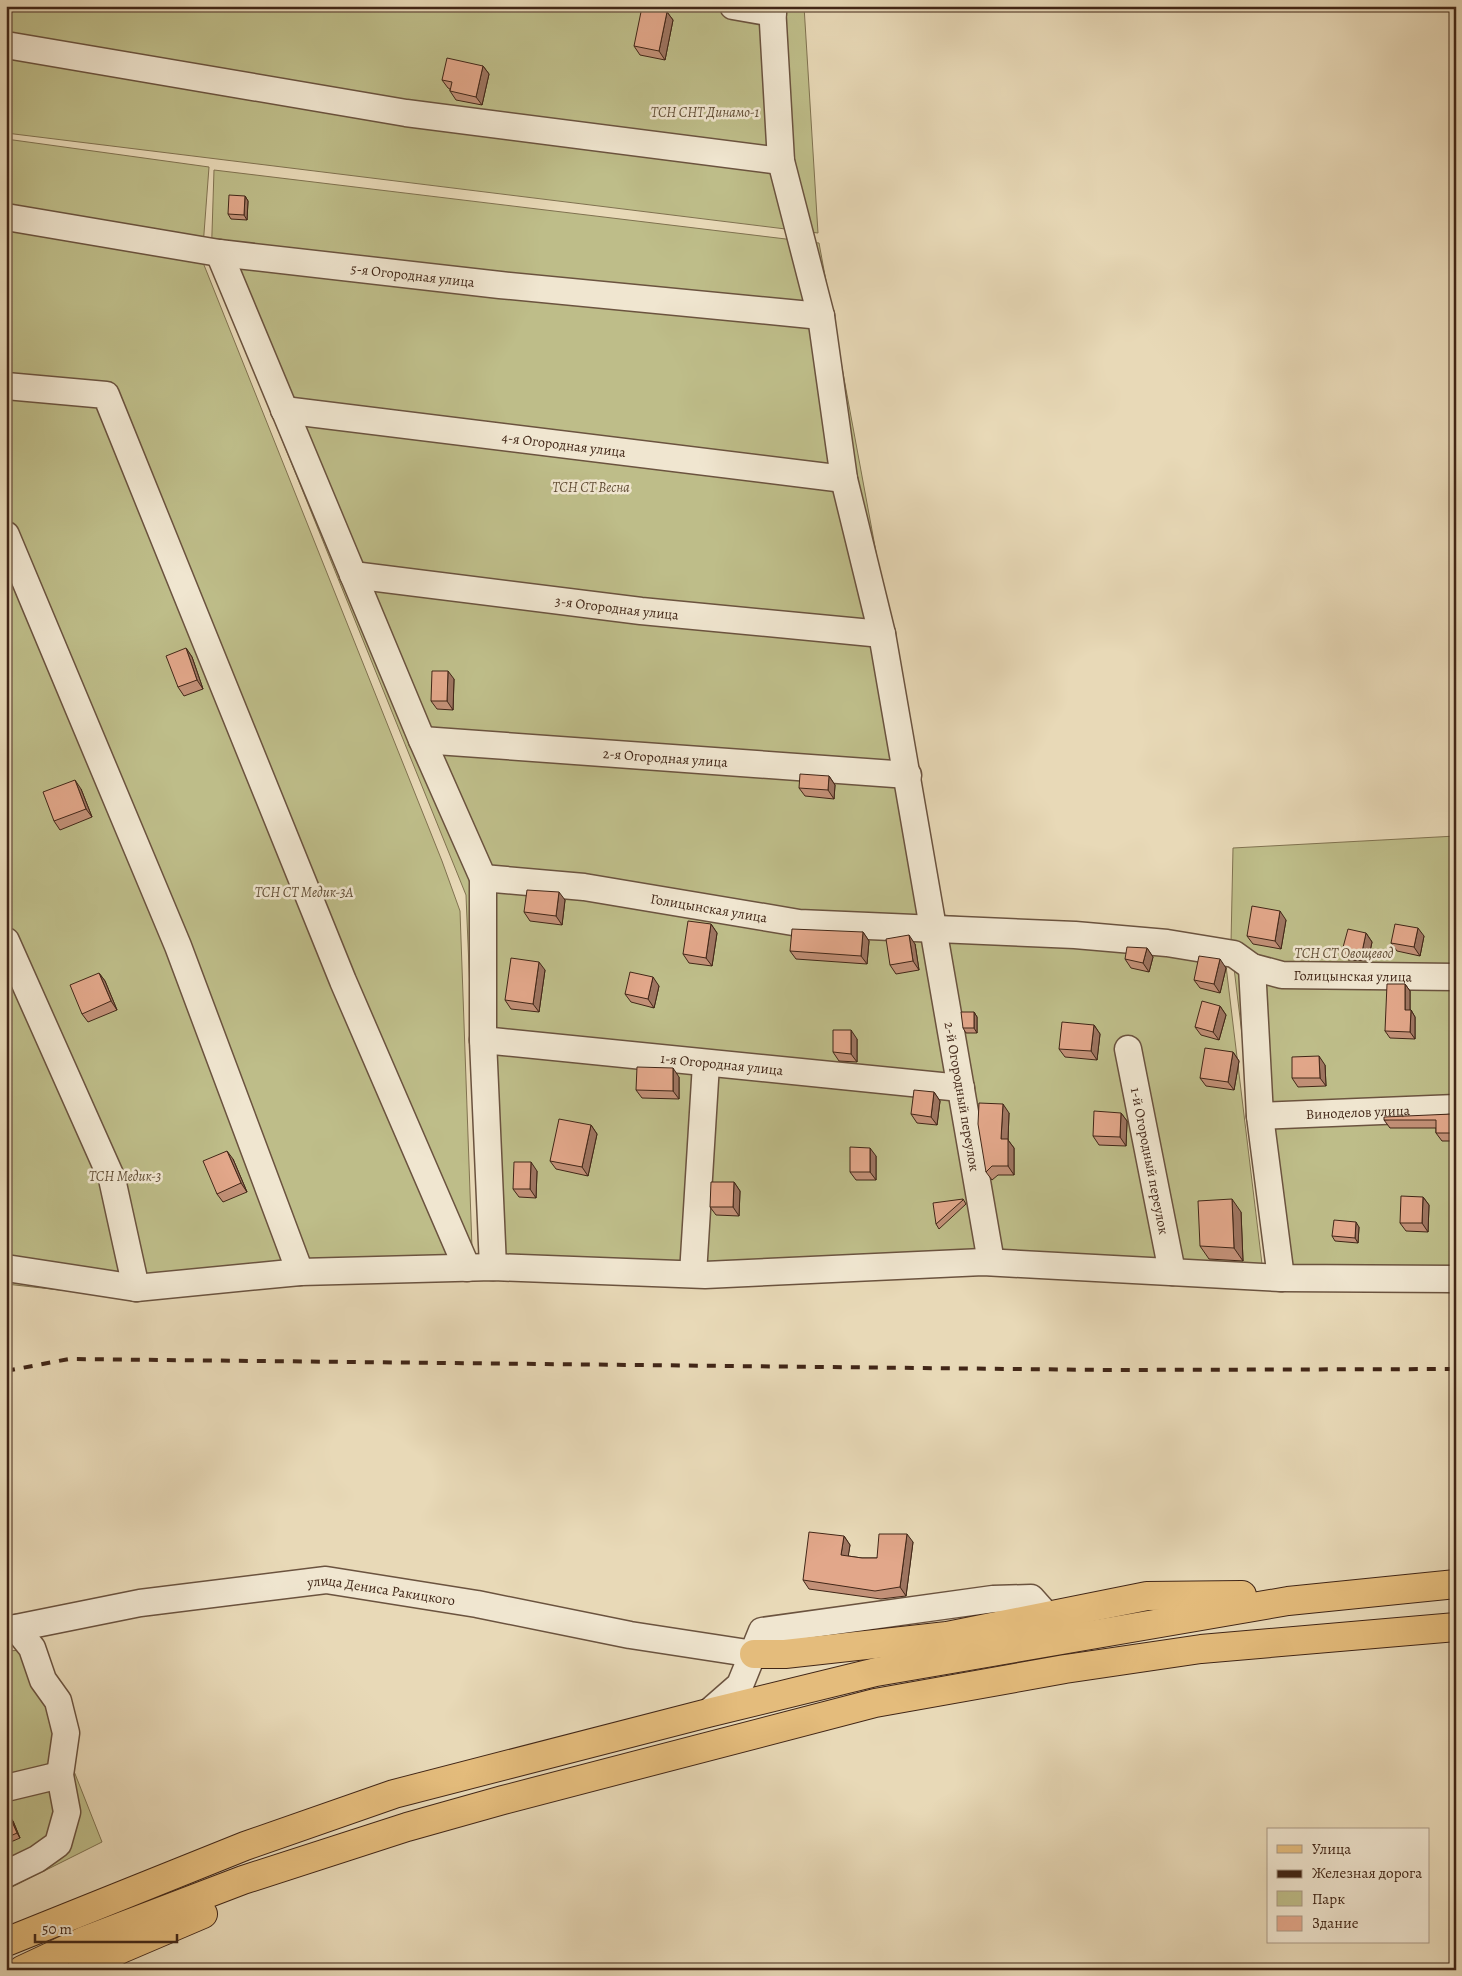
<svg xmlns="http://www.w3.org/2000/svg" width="1462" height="1976" font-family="Alegreya,serif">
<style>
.green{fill:#bebd89;stroke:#807250}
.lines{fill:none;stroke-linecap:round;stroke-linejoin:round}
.minor-casing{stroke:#6b533f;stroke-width:29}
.major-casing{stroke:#412617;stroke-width:30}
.minor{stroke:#f0e6d0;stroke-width:26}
.major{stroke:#e4bc7c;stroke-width:28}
.rail{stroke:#412617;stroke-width:4;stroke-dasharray:9 9;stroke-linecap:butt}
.wall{fill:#c29077;stroke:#412617}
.shaded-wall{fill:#9e7561;stroke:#412617}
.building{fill:#e2a78a;stroke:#412617}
.labels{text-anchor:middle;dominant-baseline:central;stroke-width:5;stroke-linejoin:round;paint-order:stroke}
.park-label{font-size:14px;font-style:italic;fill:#604c34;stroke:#f0e6d0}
.street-label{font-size:14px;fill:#412617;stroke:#f0e6d0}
</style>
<rect width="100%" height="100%" fill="#e8d9b7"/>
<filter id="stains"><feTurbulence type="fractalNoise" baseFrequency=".004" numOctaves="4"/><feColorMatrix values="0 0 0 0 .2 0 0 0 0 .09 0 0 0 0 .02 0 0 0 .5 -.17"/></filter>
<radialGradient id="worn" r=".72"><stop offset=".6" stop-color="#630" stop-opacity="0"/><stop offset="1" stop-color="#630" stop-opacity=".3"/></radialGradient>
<g class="green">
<polygon points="6,6 804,6 818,233 6,133"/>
<polygon points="6,139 209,167 202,260 442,861 460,911 473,1276 305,1280 6,515"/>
<polygon points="214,170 819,243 943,915 1223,941 1262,1264 968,1255 681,1268 481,1260 466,895 211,264"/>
<polygon points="6,555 171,956 292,1284 141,1299 6,1284"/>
<polygon points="1456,836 1456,1293 1270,1286 1270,1267 1231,943 1233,848"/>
<polygon points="26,1650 102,1842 6,1890 6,1651"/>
</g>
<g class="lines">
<defs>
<g id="minor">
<polyline points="733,6 773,13"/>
<path id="s1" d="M772,6L781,161L821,316L844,479L882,634L991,1262"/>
<polyline points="6,45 406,113 781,161"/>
<path id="s2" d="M6,217L219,253L500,285L821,316"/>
<polyline points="219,253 422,740 483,878 483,1040 493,1267"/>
<polyline points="6,386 106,395 343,981 467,1268"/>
<path id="s3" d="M284,410L844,479"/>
<polyline points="6,535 178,946 300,1272"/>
<path id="s4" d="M353,575L641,611L882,634"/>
<path id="s5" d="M422,740L908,775"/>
<path id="s6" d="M483,878L584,887L799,923L1075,935L1167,943L1234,954L1252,967L1282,975L1456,977"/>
<polyline points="6,941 112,1179 136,1288"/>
<polyline points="1252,967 1260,1116 1281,1278"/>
<path id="s7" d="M483,1040L961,1088"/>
<path id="s8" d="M1128,1049L1172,1272"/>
<path id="s9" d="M1260,1116L1456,1108"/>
<polyline points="6,1268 136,1288 300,1272 493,1267 705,1275 983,1262 1281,1278 1456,1279"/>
<polyline points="693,1274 706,1064"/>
<path id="s10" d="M6,1630L140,1603L326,1580L477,1604L630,1635L754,1654"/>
<polyline points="708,1713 740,1685 762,1631 993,1599 1031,1598 1047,1616"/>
<polyline points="6,1788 60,1775"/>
<polyline points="6,1874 37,1859 58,1844 67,1812 60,1775 66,1733 58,1701 43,1680 32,1648 16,1628"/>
</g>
<g id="major">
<polyline points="754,1654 785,1654 947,1636 1147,1596 1242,1595"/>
<polyline points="6,1942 245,1846 394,1794 708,1713 876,1672 1288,1601 1456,1584"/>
<polyline points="22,1970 86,1940 243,1880 407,1827 503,1800 875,1703 1065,1669 1201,1649 1456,1627"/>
<polyline points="81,1970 121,1949 203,1914"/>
</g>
</defs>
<use href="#minor" class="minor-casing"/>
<use href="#major" class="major-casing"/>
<use href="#minor" class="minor"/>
<use href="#major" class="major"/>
<polyline class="rail" points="6,1371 69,1359 1109,1370 1456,1369"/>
</g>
<g class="wall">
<polygon points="374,6 391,6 390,10"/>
<polygon points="667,12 673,20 665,60 640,55 634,46"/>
<polygon points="483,66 489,74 482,105 456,100 450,91 450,89 448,88 442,80"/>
<polygon points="245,196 248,201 247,220 231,219 228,214"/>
<polygon points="186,648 192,657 203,689 184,696 178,687"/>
<polygon points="454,679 453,710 437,709 431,701"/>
<polygon points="829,776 835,785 834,799 805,796 799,788"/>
<polygon points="81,789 92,817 60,830 54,821"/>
<polygon points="565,900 562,925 530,921 524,912"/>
<polygon points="1286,920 1281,949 1253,944 1247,936"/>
<polygon points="711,924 717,933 712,966 689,963 683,954"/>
<polygon points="863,932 869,941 867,964 796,959 790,951"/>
<polygon points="1366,933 1372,942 1368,961 1348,960 1342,951"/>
<polygon points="1424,936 1420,956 1397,951 1391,943"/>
<polygon points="915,944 919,970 896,974 890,965"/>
<polygon points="1147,948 1153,957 1149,972 1131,968 1125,959"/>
<polygon points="1226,968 1220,993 1200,988 1194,980"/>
<polygon points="545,970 539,1012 511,1009 505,1000"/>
<polygon points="99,973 105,981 117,1010 88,1022 82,1014"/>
<polygon points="1405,984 1410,991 1410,1010 1411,1010 1415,1017 1415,1039 1390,1038 1385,1031"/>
<polygon points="659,986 654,1008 631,1002 625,994"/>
<polygon points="1220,1006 1226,1015 1219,1040 1201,1035 1195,1027"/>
<polygon points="974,1012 977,1017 977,1033 966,1033 963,1028"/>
<polygon points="1094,1025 1100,1034 1097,1060 1065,1057 1059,1049"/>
<polygon points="857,1039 857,1062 839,1061 833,1052"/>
<polygon points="1233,1052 1239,1061 1234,1090 1206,1086 1200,1078"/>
<polygon points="1325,1065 1326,1086 1298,1087 1292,1078"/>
<polygon points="679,1077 679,1099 642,1098 636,1090"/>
<polygon points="934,1092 940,1101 937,1125 917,1123 911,1114"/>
<polygon points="1009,1113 1008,1140 1014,1148 1014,1175 998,1175 992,1180 986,1172"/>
<polygon points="1121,1113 1127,1121 1126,1146 1099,1145 1093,1136"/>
<polygon points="1452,1114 1456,1119 1456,1141 1442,1141 1436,1133 1436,1128 1390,1128 1384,1120"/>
<polygon points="591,1125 597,1134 588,1176 556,1169 550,1161"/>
<polygon points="876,1156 876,1180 856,1180 850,1172"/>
<polygon points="233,1159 247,1192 223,1202 217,1194"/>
<polygon points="537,1171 536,1198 519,1197 513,1189"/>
<polygon points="734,1182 740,1191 739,1216 716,1215 710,1207"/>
<polygon points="1423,1197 1429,1205 1428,1232 1406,1231 1400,1223"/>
<polygon points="963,1199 966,1204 939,1229 936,1224"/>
<polygon points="1241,1212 1243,1261 1209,1259 1200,1246"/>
<polygon points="1359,1227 1358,1243 1335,1241 1332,1236"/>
<polygon points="844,1536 850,1545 848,1556 862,1558 877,1558 913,1542 906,1596 881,1599 809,1589 803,1580"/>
<polygon points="6,1819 13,1821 20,1838 6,1844"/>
</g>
<g class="shaded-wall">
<polygon points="667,12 673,20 665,60 659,51"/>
<polygon points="483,66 489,74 482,105 476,97"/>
<polygon points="245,196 248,201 247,220 244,215"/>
<polygon points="186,648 192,657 203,689 197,680"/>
<polygon points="448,671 454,679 453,710 447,701"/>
<polygon points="829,776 835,785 834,799 828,790"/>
<polygon points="75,780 81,789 92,817 86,809"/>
<polygon points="559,892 565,900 562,925 556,916"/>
<polygon points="1280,911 1286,920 1281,949 1275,941"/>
<polygon points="711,924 717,933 712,966 706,958"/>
<polygon points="1418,928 1424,936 1420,956 1414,947"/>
<polygon points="863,932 869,941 867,964 861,956"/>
<polygon points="1366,933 1372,942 1368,961 1362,952"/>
<polygon points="909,935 915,944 919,970 913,961"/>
<polygon points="1147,948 1153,957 1149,972 1143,963"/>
<polygon points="1220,959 1226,968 1220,993 1214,984"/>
<polygon points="539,962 545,970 539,1012 533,1004"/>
<polygon points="99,973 105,981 117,1010 111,1001"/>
<polygon points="653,977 659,986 654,1008 648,999"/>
<polygon points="1405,984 1410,991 1410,1017 1405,1010"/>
<polygon points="1220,1006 1226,1015 1219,1040 1213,1032"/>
<polygon points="1411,1010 1415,1017 1415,1039 1410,1032"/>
<polygon points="974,1012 977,1017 977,1033 974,1028"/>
<polygon points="1094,1025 1100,1034 1097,1060 1091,1051"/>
<polygon points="851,1030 857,1039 857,1062 851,1054"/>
<polygon points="1233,1052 1239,1061 1234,1090 1228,1082"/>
<polygon points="1319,1056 1325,1065 1326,1086 1320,1078"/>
<polygon points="673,1068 679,1077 679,1099 673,1091"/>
<polygon points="934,1092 940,1101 937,1125 931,1117"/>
<polygon points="1003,1104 1009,1113 1008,1140 1014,1148 1014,1175 1008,1166 1001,1139"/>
<polygon points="1121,1113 1127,1121 1126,1146 1120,1137"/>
<polygon points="1452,1114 1456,1119 1456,1138 1452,1133"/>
<polygon points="591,1125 597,1134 588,1176 582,1167"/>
<polygon points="870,1148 876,1156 876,1180 870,1172"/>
<polygon points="227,1151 233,1159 247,1192 241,1183"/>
<polygon points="531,1162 537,1171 536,1198 530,1189"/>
<polygon points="734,1182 740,1191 739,1216 733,1207"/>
<polygon points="1423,1197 1429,1205 1428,1232 1422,1223"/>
<polygon points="1232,1199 1241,1212 1243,1261 1234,1248"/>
<polygon points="1356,1222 1359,1227 1358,1243 1355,1238"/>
<polygon points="907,1534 913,1542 906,1596 900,1587"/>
<polygon points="844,1536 850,1545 847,1564 841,1555"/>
<polygon points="10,1817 13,1821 20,1838 17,1833"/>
</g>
<g class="building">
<polygon points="642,7 667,12 659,51 634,46"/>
<polygon points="447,58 483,66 476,97 450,91 452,82 442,80"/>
<polygon points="229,195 245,196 244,215 228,214"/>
<polygon points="186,648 197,680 178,687 166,656"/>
<polygon points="432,671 448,671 447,701 431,701"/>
<polygon points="800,774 829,776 828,790 799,788"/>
<polygon points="75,780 86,809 54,821 43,792"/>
<polygon points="527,890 559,892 556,916 524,912"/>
<polygon points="1252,906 1280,911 1275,941 1247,936"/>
<polygon points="688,921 711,924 706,958 683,954"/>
<polygon points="1395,924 1418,928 1414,947 1391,943"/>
<polygon points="792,929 863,932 861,956 790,951"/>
<polygon points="1348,929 1366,933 1362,952 1342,951"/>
<polygon points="909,935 913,961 890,965 886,939"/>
<polygon points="1127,947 1147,948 1143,963 1125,959"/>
<polygon points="1199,956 1220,959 1214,984 1194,980"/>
<polygon points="511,958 539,962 533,1004 505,1000"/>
<polygon points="630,972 653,977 648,999 625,994"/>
<polygon points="99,973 111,1001 82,1014 70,985"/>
<polygon points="1387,984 1405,984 1405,1010 1411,1010 1410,1032 1385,1031"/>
<polygon points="1202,1001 1220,1006 1213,1032 1195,1027"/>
<polygon points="961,1012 974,1012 974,1028 963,1028"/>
<polygon points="1062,1022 1094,1025 1091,1051 1059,1049"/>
<polygon points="833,1030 851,1030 851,1054 833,1052"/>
<polygon points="1205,1048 1233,1052 1228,1082 1200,1078"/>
<polygon points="1319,1056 1320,1078 1292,1078 1292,1057"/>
<polygon points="637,1067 673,1068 673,1091 636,1090"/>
<polygon points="914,1090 934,1092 931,1117 911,1114"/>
<polygon points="979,1103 1003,1104 1001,1139 1008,1139 1008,1166 992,1166 986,1172 978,1124"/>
<polygon points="1094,1111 1121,1113 1120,1137 1093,1136"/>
<polygon points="1452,1114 1452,1133 1436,1133 1436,1120 1384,1120 1384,1117"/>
<polygon points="559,1119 591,1125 582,1167 550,1161"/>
<polygon points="850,1147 870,1148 870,1172 850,1172"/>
<polygon points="227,1151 241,1183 217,1194 203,1161"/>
<polygon points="514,1162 531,1162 530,1189 513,1189"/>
<polygon points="711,1182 734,1182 733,1207 710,1207"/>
<polygon points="1401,1196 1423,1197 1422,1223 1400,1223"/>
<polygon points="963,1199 963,1200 936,1224 933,1203"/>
<polygon points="1232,1199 1234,1248 1200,1246 1198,1201"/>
<polygon points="1334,1220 1356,1222 1355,1238 1332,1236"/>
<polygon points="809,1532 844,1536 841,1555 862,1558 877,1558 879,1534 907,1534 900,1587 875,1591 803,1580"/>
<polygon points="10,1817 17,1833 6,1838 6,1819"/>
</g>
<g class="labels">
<g class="park-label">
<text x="705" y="112">ТСН СНТ Динамо-1</text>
<text x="591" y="487">ТСН СТ Весна</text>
<text x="304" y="892">ТСН СТ Медик-3А</text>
<text x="1344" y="953">ТСН СТ Овощевод</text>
<text x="125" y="1176">ТСН Медик-3</text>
</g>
<g class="street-label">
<text stroke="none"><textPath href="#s2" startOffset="411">5-я Огородная улица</textPath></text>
<text stroke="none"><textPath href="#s3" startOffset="282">4-я Огородная улица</textPath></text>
<text stroke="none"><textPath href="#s4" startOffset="266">3-я Огородная улица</textPath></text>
<text stroke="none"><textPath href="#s5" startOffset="244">2-я Огородная улица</textPath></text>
<text stroke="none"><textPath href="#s6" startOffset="228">Голицынская улица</textPath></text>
<text stroke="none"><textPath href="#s6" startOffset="880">Голицынская улица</textPath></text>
<text stroke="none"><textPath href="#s7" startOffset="240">1-я Огородная улица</textPath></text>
<text stroke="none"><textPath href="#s1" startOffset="1109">2-й Огородный переулок</textPath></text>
<text stroke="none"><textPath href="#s9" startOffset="98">Виноделов улица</textPath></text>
<text stroke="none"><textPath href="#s8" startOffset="114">1-й Огородный переулок</textPath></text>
<text stroke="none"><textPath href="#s10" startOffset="380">улица Дениса Ракицкого</textPath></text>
</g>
</g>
<rect width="1462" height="1976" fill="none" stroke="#e8d9b7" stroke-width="25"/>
<rect x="8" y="8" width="1447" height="1961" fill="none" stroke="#412617" stroke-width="2.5"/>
<rect x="12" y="12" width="1437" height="1951" fill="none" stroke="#412617"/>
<rect x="1267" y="1828" width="162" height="115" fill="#f0e6d0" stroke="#aa9986"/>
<rect x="1277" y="1845" width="25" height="8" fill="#e4bc7c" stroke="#aa9986"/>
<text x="1312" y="1854" font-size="15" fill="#412617">Улица</text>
<rect x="1277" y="1870" width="25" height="8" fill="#412617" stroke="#aa9986"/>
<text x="1312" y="1878" font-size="15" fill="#412617">Железная дорога</text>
<rect x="1277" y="1891" width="25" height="15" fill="#bebd89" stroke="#aa9986"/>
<text x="1312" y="1904" font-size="15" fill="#412617">Парк</text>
<rect x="1277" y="1916" width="25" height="15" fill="#e2a78a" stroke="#aa9986"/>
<text x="1312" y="1928" font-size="15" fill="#412617">Здание</text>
<path d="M35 1934v8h142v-8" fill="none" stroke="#412617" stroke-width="2.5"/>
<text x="42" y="1934" font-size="15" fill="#412617" stroke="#f0e6d0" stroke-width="4" paint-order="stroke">50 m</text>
<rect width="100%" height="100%" filter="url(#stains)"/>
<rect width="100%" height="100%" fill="url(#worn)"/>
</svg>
